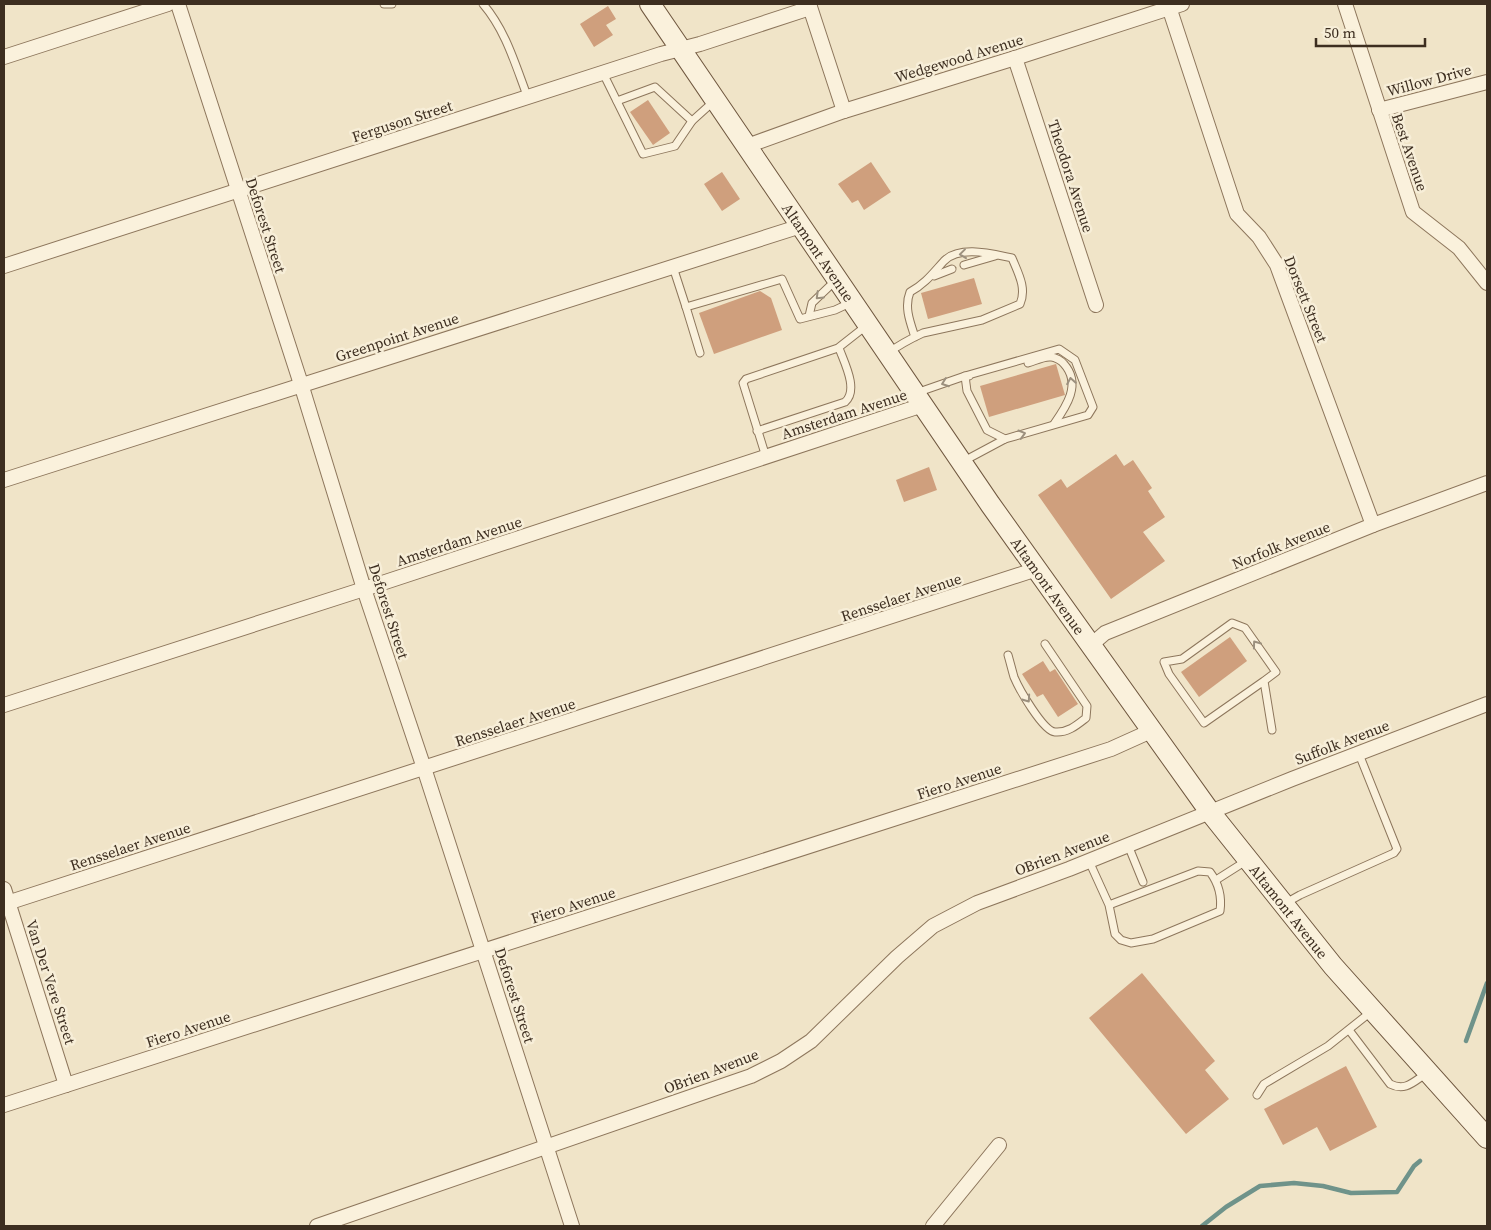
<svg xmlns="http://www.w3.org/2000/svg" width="1491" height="1230" font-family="'Source Serif 4',serif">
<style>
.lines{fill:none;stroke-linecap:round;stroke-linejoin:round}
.stream{stroke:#6f938a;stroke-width:4.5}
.building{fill:#cf9f7d}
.lane-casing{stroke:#8d765c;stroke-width:9}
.street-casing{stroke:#8d765c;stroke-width:16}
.secondary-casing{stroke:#6f573f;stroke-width:22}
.lane{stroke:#faf1dc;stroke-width:7}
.street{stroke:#faf1dc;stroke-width:14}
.secondary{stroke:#faf1dc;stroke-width:20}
.oneway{stroke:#9c907e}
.labels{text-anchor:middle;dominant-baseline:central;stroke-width:5;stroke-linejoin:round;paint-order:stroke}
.street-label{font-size:15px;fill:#3d2e20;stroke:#f7eed8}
</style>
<rect width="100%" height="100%" fill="#f0e4c8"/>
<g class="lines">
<g class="stream">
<polyline points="1466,1041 1487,983"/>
<polyline points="1202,1226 1226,1207 1260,1186 1294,1183 1323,1186 1351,1193 1397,1192 1414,1166 1420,1161"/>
</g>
</g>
<g class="building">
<polygon points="608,6 616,19 606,25 613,35 594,47 580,24"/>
<polygon points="648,100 670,133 653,145 630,112"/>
<polygon points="871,162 891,192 864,210 858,200 852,203 838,184"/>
<polygon points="722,172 740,199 722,211 704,184"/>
<polygon points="974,278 982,304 928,319 921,293"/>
<polygon points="760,291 771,298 782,330 714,354 699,313"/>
<polygon points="1056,364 1065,395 989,417 980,386"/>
<polygon points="1116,454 1124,466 1133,460 1152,488 1148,491 1165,517 1143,532 1165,561 1111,599 1038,495 1061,479 1067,488"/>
<polygon points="929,467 937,490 904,502 896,480"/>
<polygon points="1230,637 1247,661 1199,697 1181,672"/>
<polygon points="1043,661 1050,672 1055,669 1078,704 1058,717 1043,694 1037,697 1022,674"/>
<polygon points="1142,973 1215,1061 1205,1070 1229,1099 1186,1134 1089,1018"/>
<polygon points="1346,1066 1377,1127 1330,1151 1317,1127 1283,1145 1264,1109"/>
</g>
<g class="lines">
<defs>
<g id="lane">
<polyline points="384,4 392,4"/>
<path d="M483,4C506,31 515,64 528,98"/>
<polyline points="603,73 643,154 675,146 692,121 713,102"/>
<polyline points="617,101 655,87 692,121"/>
<polyline points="964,265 995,256"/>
<polyline points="673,267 686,307"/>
<polyline points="934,276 952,269"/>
<polyline points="809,316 812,303 835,281"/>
<polyline points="700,353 686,307 782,279 800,319 835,310 850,303"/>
<path d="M888,353C899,345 910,339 923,333L982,320L1020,304C1027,288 1018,273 1012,258C992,254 960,245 944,261C933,273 925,284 910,292C904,307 910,322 915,337"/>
<path d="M1028,363C1035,361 1044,356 1051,357C1055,357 1062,361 1064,364C1082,384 1066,407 1054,424"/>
<polyline points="969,376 965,376 967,391 987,430 1005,439"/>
<polyline points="916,393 965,376 1059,349 1075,360 1093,407 1088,415 1005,439 962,462"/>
<path d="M757,431L845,402C859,390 844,362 839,348"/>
<polyline points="766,457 743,383 746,379 838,348 866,326"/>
<path d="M1008,655C1010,662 1012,670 1014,677C1019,689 1043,731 1055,732C1068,733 1077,725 1086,718L1087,706L1045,644"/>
<polyline points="1264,681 1276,672 1245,628 1232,623 1182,659 1164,662 1169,674 1204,723 1264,681 1272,730"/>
<polyline points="1128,845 1143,882"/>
<path d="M1089,861L1109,905L1198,871L1210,872C1219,884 1222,897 1220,911L1153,939L1131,943L1121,940L1115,934L1109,905"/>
<polyline points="1216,880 1246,861"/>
<polyline points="1284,904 1300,895 1394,853 1397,849 1359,754"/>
<path d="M1349,1030L1390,1084C1406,1092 1414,1081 1427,1073"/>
<polyline points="1257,1095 1264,1084 1328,1046 1372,1011"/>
</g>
<g id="street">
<polyline points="178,4 301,384 364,589 424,768 572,1226"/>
<polyline points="809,4 844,111"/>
<polyline points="1168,4 1237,214 1259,237 1277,265 1373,525"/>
<polyline points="1345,4 1413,212 1459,248 1487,283"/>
<polyline points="4,57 168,4"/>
<polyline points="1015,58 1096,305"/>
<polyline points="1379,110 1487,82"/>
<polyline points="747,146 844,111 1015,58 1182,4"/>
<polyline points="4,266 661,54 700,44 810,8"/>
<polyline points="4,480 801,226"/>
<polyline points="1091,645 1105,633 1373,525 1487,483"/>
<polyline points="4,705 364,589 923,405"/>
<polyline points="4,889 66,1085"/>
<polyline points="4,904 1037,569"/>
<polyline points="4,1105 1111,749 1151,731"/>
<polyline points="317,1226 751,1076 781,1061 811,1041 897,957 933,926 977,903 1069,869 1292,779 1487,704"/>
<polyline points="933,1226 999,1145"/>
</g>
<g id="secondary">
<path id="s1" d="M650,4L990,504L1210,812L1333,966L1487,1138"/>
</g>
</defs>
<use href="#lane" class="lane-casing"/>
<use href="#street" class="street-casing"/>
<use href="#secondary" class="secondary-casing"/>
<use href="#lane" class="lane"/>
<use href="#street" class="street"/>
<use href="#secondary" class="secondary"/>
</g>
<defs><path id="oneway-chevron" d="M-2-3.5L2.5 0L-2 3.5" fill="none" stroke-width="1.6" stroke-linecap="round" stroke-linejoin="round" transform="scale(1.25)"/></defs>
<g class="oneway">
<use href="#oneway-chevron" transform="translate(963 254) rotate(173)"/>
<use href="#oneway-chevron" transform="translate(819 296) rotate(136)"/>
<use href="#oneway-chevron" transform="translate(1071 381) rotate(-100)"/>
<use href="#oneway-chevron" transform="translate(945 383) rotate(160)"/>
<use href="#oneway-chevron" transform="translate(1022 434) rotate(-16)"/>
<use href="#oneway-chevron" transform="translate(1256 644) rotate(-126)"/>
<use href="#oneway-chevron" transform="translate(1027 699) rotate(55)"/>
</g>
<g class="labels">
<g class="street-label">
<text transform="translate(959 58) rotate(-17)">Wedgewood Avenue</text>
<text transform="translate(1429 80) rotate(-15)">Willow Drive</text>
<text transform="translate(402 121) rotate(-18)">Ferguson Street</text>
<text transform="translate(1410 152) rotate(71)">Best Avenue</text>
<text transform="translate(1071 176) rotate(72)">Theodora Avenue</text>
<text transform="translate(266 225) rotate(72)">Deforest Street</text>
<text stroke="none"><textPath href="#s1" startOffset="300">Altamont Avenue</textPath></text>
<text transform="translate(1306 299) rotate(68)">Dorsett Street</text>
<text transform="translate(397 337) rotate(-18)">Greenpoint Avenue</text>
<text transform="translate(844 414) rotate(-18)">Amsterdam Avenue</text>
<text transform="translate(459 541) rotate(-18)">Amsterdam Avenue</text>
<text transform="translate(1281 545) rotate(-22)">Norfolk Avenue</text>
<text stroke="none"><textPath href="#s1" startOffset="705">Altamont Avenue</textPath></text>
<text transform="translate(901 597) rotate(-18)">Rensselaer Avenue</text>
<text transform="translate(389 611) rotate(72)">Deforest Street</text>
<text transform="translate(515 722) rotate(-18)">Rensselaer Avenue</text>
<text transform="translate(1342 742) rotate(-21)">Suffolk Avenue</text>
<text transform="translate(959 781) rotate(-18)">Fiero Avenue</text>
<text transform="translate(130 846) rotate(-18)">Rensselaer Avenue</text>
<text transform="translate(1062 853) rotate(-21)">OBrien Avenue</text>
<text transform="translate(573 905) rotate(-18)">Fiero Avenue</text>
<text stroke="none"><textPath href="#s1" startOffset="1110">Altamont Avenue</textPath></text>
<text transform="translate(51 982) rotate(72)">Van Der Vere Street</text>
<text transform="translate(515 995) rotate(72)">Deforest Street</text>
<text transform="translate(188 1029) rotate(-18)">Fiero Avenue</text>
<text transform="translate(711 1071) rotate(-21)">OBrien Avenue</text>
</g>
</g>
<rect width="1491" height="1230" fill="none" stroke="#3d2e20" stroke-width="10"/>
<path d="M1316 38v8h109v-8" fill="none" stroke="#3d2e20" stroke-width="2.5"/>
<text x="1324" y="38" font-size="15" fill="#3d2e20" stroke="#f7eed8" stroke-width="4" paint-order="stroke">50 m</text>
</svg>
